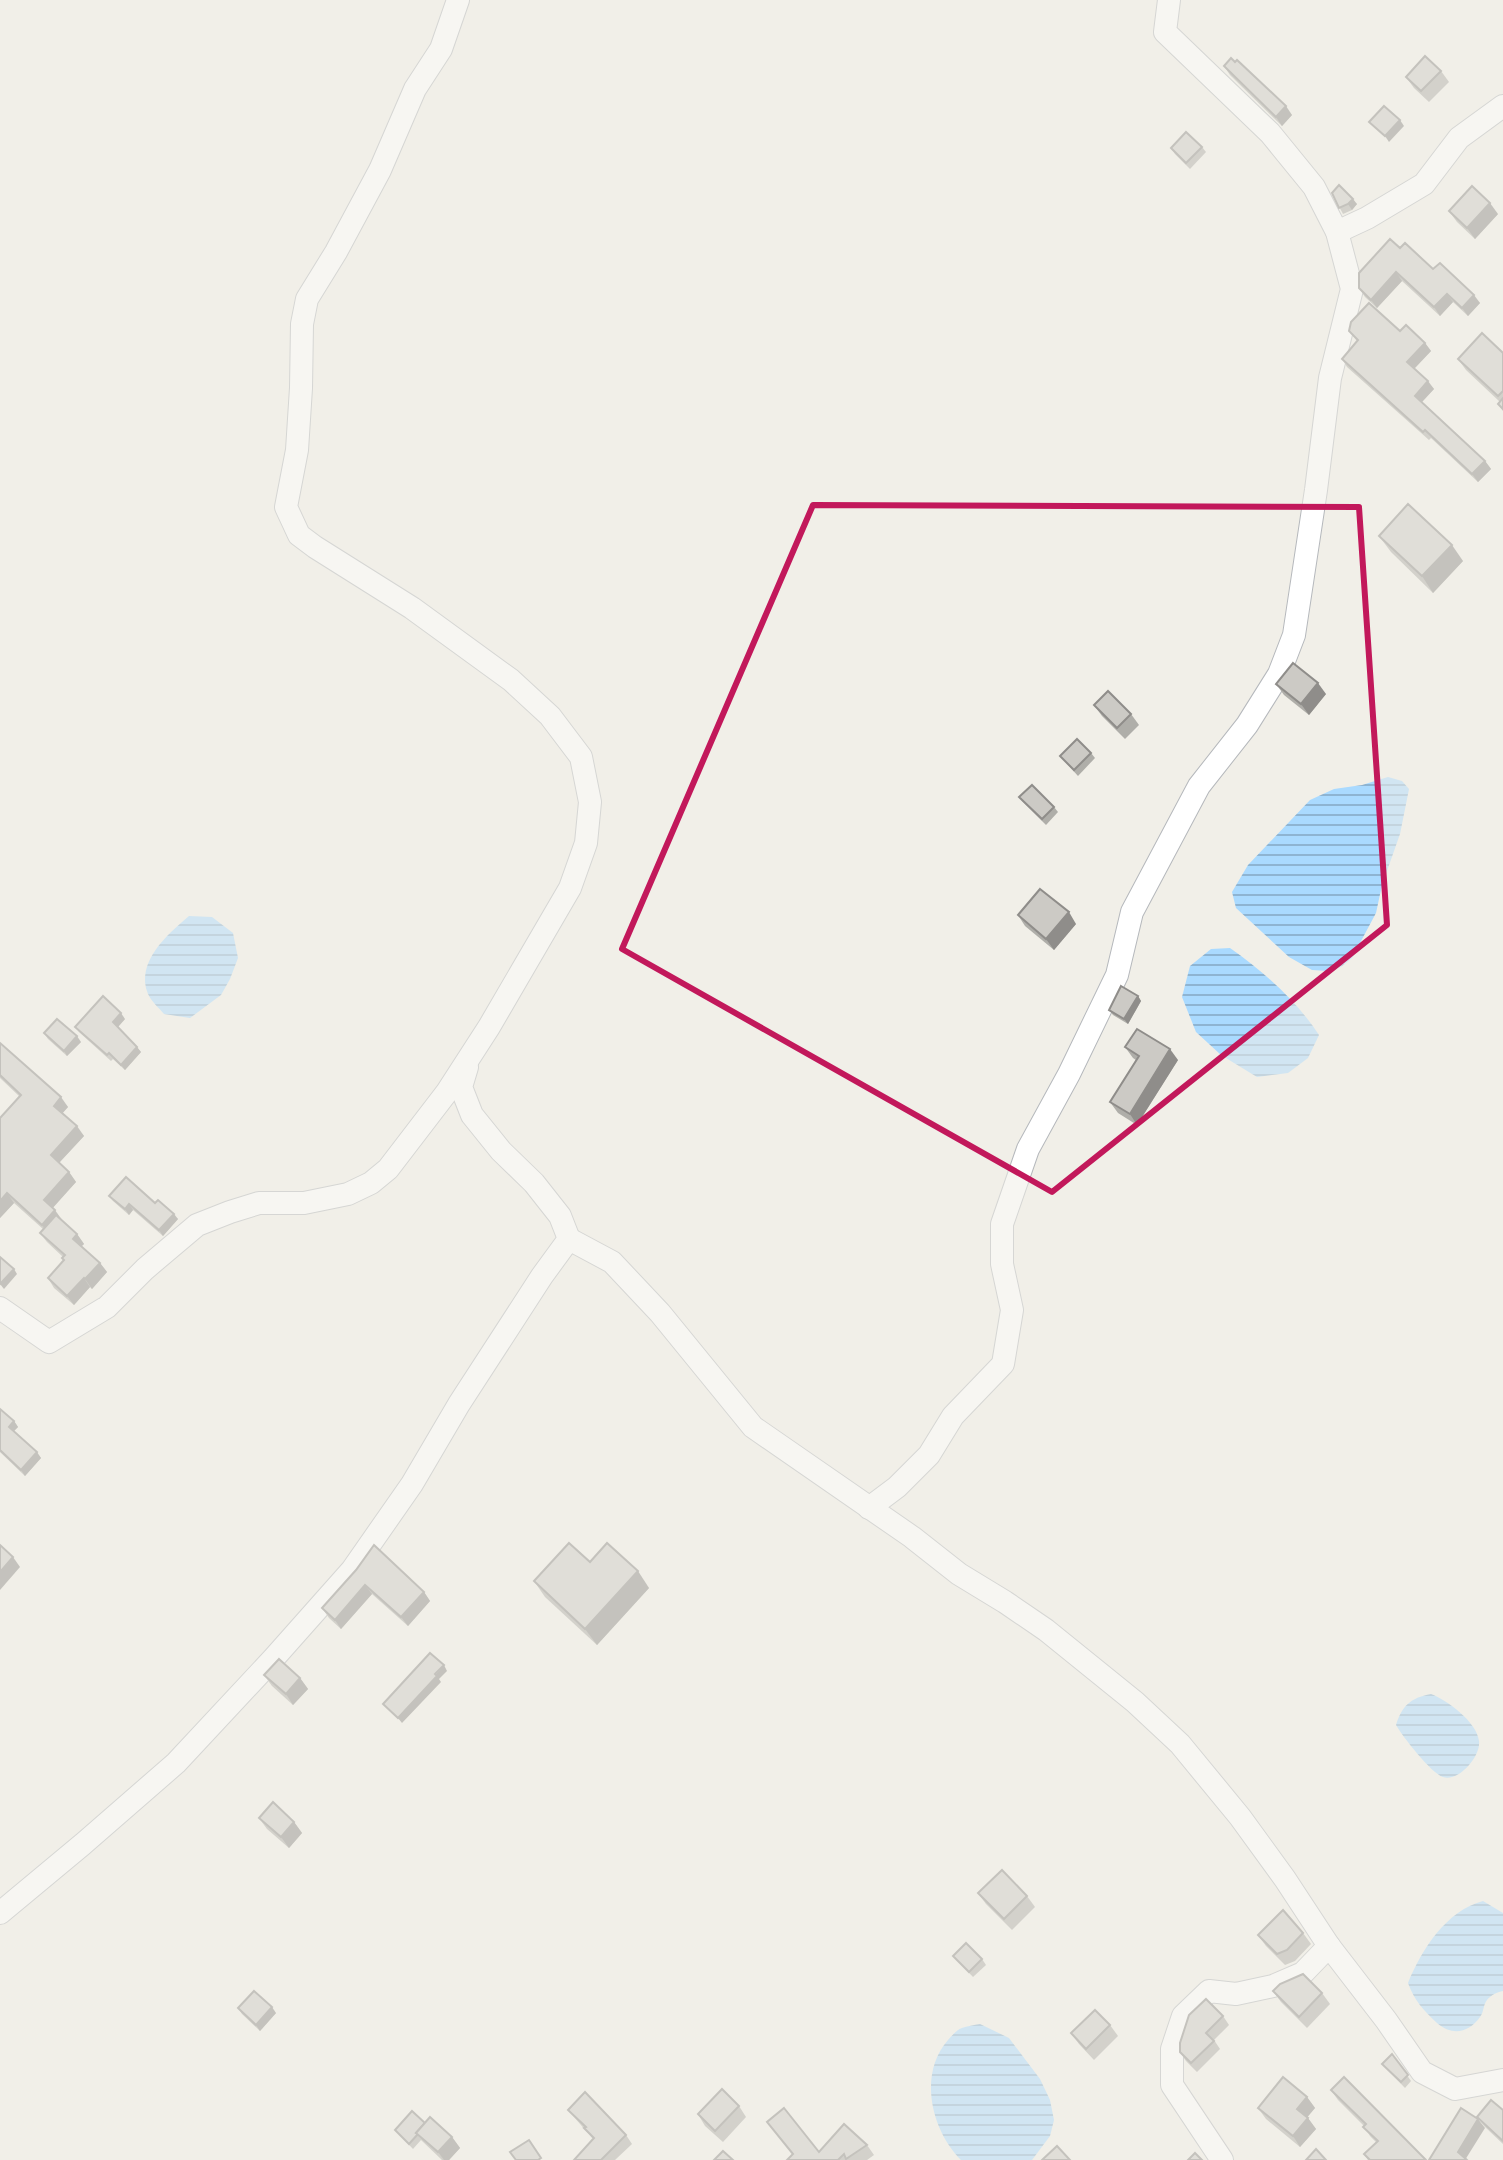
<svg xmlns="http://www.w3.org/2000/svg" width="1503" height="2160" font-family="Signika,sans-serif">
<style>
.water{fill:url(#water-rules)}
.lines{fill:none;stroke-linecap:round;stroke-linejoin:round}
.street-casing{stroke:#b5b8bc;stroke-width:24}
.street{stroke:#fff;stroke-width:22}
.wall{fill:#afaea9}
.shaded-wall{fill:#8f8d8a}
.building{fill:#cccac5;stroke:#8f8d8a;stroke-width:2}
.marked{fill:none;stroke:#c2185b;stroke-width:6;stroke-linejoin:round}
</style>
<defs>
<pattern id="water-rules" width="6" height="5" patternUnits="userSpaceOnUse" patternTransform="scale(2)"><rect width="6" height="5" fill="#aadaff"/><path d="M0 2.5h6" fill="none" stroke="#8eb4d2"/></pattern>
</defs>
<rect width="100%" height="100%" fill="#f1efe8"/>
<g class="water">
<polygon points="1388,777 1402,781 1409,789 1400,834 1382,885 1376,913 1352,958 1341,967 1328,971 1312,970 1289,957 1236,908 1232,892 1248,865 1310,800 1334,789 1362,785"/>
<path d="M189,916L212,917L233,933L238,958L230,979L221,995L190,1018L164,1014C159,1008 151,1001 148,994C135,962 168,934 189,916Z"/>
<path d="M1230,948C1264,972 1296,1000 1319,1035L1308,1058L1288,1073L1257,1077L1221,1055L1196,1032L1182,997L1190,966L1211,949Z"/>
<path d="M1431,1694C1447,1700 1477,1722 1479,1741C1481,1756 1459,1782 1443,1777C1431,1773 1403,1737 1396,1725C1402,1706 1410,1698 1431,1694Z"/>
<path d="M1483,1901L1503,1913V1991C1497,1992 1491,1995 1487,2000C1483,2005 1484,2012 1480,2017C1469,2033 1452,2036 1437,2023C1424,2011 1414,2000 1408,1983C1422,1949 1446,1911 1483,1901Z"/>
<path d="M980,2024L1009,2038L1040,2079L1050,2100L1054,2120L1050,2136L1032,2160H961C931,2130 918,2074 948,2040C952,2036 956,2030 962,2028C967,2026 974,2025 980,2024Z"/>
</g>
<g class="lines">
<defs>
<g id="street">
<polyline points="1337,232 1367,218 1424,184 1459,138 1503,106"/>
<polyline points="569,1239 612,1262 660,1313 753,1427 912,1537 959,1574 1005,1602 1046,1630 1135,1702 1180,1744 1240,1817 1285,1879 1329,1946 1386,2020 1422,2072 1455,2089 1503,2080"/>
<polyline points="0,1308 49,1342 107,1307 145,1269 197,1225 230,1212 259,1203 304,1203 348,1194 371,1183 388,1169 447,1092 489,1027 570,888 586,843 590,802 581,757 550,716 511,680 412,608 315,547 299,535 286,507 297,450 301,388 302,324 307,299 336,252 380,170 415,89 441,49 458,0"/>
<polyline points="869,1508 897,1487 929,1455 953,1416 1003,1364 1012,1310 1002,1264 1002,1224 1028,1149 1069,1074 1117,975 1132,912 1199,786 1247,725 1279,674 1294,635 1316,490 1330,378 1352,289 1337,232 1314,187 1270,133 1165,32 1169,0"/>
<polyline points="0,1913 83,1844 176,1763 273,1659 352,1570 412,1484 459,1404 542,1276 569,1239 560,1216 534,1183 501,1151 472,1115 461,1087 467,1067"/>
<polyline points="1222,2160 1172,2085 1172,2049 1183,2016 1209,1991 1236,1994 1273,1986 1303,1973 1329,1946"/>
</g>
</defs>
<use href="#street" class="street-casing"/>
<use href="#street" class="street"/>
</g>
<g class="wall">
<polygon points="1224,66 1292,115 1282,126 1230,75"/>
<polygon points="1441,71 1449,82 1429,102 1414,88 1406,77"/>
<polygon points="1202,147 1206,152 1190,169 1175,154 1171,148"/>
<polygon points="1332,193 1357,204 1352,210 1343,214"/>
<polygon points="1449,211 1498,214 1475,239 1457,222"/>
<polygon points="1400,248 1433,269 1480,303 1468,316 1453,302 1440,316 1402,281 1377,308 1365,297 1359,288"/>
<polygon points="1349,331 1400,331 1425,343 1431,351 1414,369 1434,389 1422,402 1485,461 1491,469 1478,482 1431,438 1429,440 1347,367 1342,359 1357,341"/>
<polygon points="1503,353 1503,411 1498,404 1500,402 1466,370 1458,359"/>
<polygon points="1379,536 1463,561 1433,593 1391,552"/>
<polygon points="1276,684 1326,694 1309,715 1284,695"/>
<polygon points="1094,705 1131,714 1139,725 1125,739 1102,716"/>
<polygon points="1091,753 1095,758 1078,776 1060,756"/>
<polygon points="1019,797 1054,807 1058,812 1046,825 1023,802"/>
<polygon points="1018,915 1076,924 1054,950 1025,926"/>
<polygon points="1138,996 1141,1001 1128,1024 1113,1015 1109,1010"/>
<polygon points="125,1019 118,1027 141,1052 125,1070 113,1059 111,1061 79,1032 75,1027"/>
<polygon points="44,1033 81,1042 67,1056 48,1039"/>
<polygon points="0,1043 68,1107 62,1113 84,1136 59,1163 69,1172 76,1182 52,1208 62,1221 77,1234 84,1244 81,1246 100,1263 107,1272 92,1289 90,1287 74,1305 54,1288 48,1278 63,1260 63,1257 47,1242 40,1233 43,1229 14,1203 0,1218 0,1118 19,1096 0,1078"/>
<polygon points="1125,1047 1178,1060 1137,1125 1118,1113 1110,1102 1136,1060 1133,1058"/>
<polygon points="109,1196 155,1203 178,1219 163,1236 133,1210 129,1215 113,1201"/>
<polygon points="0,1410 14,1421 18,1427 14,1431 41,1458 25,1476 0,1452"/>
<polygon points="590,1562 649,1588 597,1645 545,1597 534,1581"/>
<polygon points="356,1570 424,1592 430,1601 408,1626 372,1594 341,1629 329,1618 322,1608"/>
<polygon points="264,1675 300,1678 308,1689 293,1705 272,1686"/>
<polygon points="259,1818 294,1822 302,1833 289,1848 267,1829"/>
<polygon points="978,1893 1027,1896 1035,1907 1012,1930 986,1904"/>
<polygon points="1303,1933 1311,1944 1295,1961 1285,1965 1266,1946 1258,1935"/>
<polygon points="953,1956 982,1959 986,1965 973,1977"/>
<polygon points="1273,1991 1322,1993 1330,2004 1307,2028 1281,2002"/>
<polygon points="238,2008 276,2013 260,2031 242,2014"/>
<polygon points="1223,2016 1229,2025 1214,2040 1220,2049 1197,2072 1186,2061 1180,2052"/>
<polygon points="1110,2025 1118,2036 1094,2060 1079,2044 1071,2033"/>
<polygon points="1392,2054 1411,2081 1405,2088 1382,2064"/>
<polygon points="1331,2090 1426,2160 1368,2160 1364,2154 1377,2143 1370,2136 1364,2126 1338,2100"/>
<polygon points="1307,2097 1315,2108 1307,2117 1316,2129 1300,2147 1266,2119 1258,2108"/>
<polygon points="739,2106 746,2117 723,2142 705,2126 698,2114"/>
<polygon points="568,2110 626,2135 632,2144 615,2160 574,2160 593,2139"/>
<polygon points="1503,2110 1503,2144 1484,2126 1477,2117"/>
<polygon points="767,2122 819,2152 867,2145 874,2155 867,2160 787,2160 793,2154"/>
<polygon points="425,2123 452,2137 460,2148 449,2160 442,2160 421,2140 413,2149 395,2130"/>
</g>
<g class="shaded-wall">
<polygon points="1286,106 1292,115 1282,126 1276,117"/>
<polygon points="1400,120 1404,126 1389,142 1385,136"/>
<polygon points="1353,199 1357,204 1352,210 1348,204"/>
<polygon points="1490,203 1498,214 1475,239 1467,228"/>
<polygon points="1396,272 1402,281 1377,308 1371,300"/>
<polygon points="1447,294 1453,302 1440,316 1434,307"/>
<polygon points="1474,295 1480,303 1468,316 1462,308"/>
<polygon points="1425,343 1431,351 1413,370 1407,362"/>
<polygon points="1428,381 1434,389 1420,404 1415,396"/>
<polygon points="1485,461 1491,469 1478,482 1472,474"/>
<polygon points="1452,545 1463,561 1433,593 1422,576"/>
<polygon points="1318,683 1326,694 1309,715 1301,704"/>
<polygon points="1069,912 1076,924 1054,950 1046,939"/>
<polygon points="1138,996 1141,1001 1128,1024 1124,1019"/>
<polygon points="121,1013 125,1019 117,1028 113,1022"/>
<polygon points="77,1036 81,1042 67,1056 64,1051"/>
<polygon points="137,1047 141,1052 125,1070 121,1065"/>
<polygon points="1170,1049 1178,1060 1137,1125 1130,1114"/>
<polygon points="61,1097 68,1107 61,1115 54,1106"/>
<polygon points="77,1126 84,1136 57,1165 51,1155"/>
<polygon points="69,1172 76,1182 51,1210 44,1200"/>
<polygon points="7,1193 14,1203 0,1218 0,1201"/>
<polygon points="129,1204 133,1210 129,1215 125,1209"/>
<polygon points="55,1210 62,1220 49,1234 42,1225"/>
<polygon points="174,1214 178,1219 163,1236 159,1230"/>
<polygon points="77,1234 84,1244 80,1248 73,1239"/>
<polygon points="100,1263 107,1272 92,1289 85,1279"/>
<polygon points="14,1269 17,1274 4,1289 0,1284"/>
<polygon points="84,1278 90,1287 74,1305 67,1296"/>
<polygon points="14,1421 18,1427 13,1432 9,1427"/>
<polygon points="37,1452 41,1458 25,1476 21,1470"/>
<polygon points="13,1557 20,1567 0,1590 0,1572"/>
<polygon points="638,1571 649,1588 597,1645 585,1629"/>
<polygon points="365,1585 372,1594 341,1629 335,1620"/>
<polygon points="424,1592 430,1601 408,1626 401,1617"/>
<polygon points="444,1665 447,1671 439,1679 441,1682 402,1723 398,1718"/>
<polygon points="300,1678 308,1689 293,1705 286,1694"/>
<polygon points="294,1822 302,1833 289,1848 281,1837"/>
<polygon points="272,2007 276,2013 260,2031 256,2025"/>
<polygon points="1307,2097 1315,2108 1305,2120 1297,2109"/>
<polygon points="1308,2118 1316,2129 1300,2147 1293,2136"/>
<polygon points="1478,2119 1485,2128 1465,2160 1458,2152"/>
<polygon points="452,2137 460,2148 449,2160 444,2160 438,2152"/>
</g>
<g class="building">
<polygon points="1425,56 1441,71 1421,91 1406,77"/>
<polygon points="1231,58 1235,62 1237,60 1286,106 1276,117 1224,66"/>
<polygon points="1384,106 1400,120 1385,136 1369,122"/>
<polygon points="1186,132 1202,147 1186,163 1171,148"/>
<polygon points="1339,185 1353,199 1348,204 1339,208 1332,193"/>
<polygon points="1472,186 1490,203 1467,228 1449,211"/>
<polygon points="1390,239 1400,248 1405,243 1433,269 1440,263 1474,295 1462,308 1447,294 1434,307 1396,272 1371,300 1359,288 1359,273"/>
<polygon points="1369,303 1400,331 1406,325 1425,343 1407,362 1428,381 1415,396 1485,461 1472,474 1425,430 1423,432 1342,359 1358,340 1349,331 1351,322"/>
<polygon points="1482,333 1503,353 1503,391 1498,396 1458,359"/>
<polygon points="1503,398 1503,409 1498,404"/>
<polygon points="1408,504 1452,545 1422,576 1379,536"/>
<polygon points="1293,663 1318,683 1301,704 1276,684"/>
<polygon points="1108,691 1131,714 1117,728 1094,705"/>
<polygon points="1077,739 1091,753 1074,770 1060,756"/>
<polygon points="1032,785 1054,807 1042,819 1019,797"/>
<polygon points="1040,889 1069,912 1046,939 1018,915"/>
<polygon points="1121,986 1138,996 1124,1019 1109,1010"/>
<polygon points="103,996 121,1013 113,1022 137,1047 121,1065 109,1053 107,1055 75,1027"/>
<polygon points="57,1019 77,1036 64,1051 44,1033"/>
<polygon points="1137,1029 1170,1049 1130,1114 1110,1102 1139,1056 1125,1047"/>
<polygon points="0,1043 61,1097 54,1106 77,1126 51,1155 69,1172 44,1200 55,1210 42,1225 7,1193 0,1201 0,1118 21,1095 0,1075"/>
<polygon points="126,1177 155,1203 158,1200 174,1214 159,1230 129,1204 125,1209 109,1196"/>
<polygon points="56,1215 77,1234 73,1239 100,1263 85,1279 84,1278 67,1296 48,1278 64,1260 62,1258 65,1255 40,1233"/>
<polygon points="0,1257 14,1269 0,1284"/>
<polygon points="0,1409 14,1421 9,1427 37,1452 21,1470 0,1450"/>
<polygon points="569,1543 590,1562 607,1543 638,1571 585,1629 534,1581"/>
<polygon points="0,1545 13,1557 0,1572"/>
<polygon points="374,1545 424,1592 401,1617 365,1585 335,1620 322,1608 356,1570"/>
<polygon points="430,1653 444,1665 435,1674 437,1676 398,1718 383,1704"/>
<polygon points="279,1659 300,1678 286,1694 264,1675"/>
<polygon points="273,1802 294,1822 281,1837 259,1818"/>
<polygon points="1002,1870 1027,1896 1004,1919 978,1893"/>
<polygon points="1283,1910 1303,1933 1287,1950 1277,1954 1258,1935"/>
<polygon points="966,1943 982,1959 969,1972 953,1956"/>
<polygon points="1303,1974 1322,1993 1299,2017 1273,1991 1280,1984"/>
<polygon points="254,1991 272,2007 256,2025 238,2008"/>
<polygon points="1206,1999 1223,2016 1206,2033 1214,2041 1191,2063 1180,2052 1180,2043 1189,2015"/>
<polygon points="1095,2010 1110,2025 1086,2049 1071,2033"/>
<polygon points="1392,2054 1408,2075 1401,2082 1382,2064"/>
<polygon points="1283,2077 1307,2097 1297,2109 1308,2118 1293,2136 1258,2108"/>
<polygon points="1344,2077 1426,2160 1370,2160 1364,2154 1378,2141 1363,2127 1366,2124 1331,2090"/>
<polygon points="722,2089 739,2106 715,2131 698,2114"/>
<polygon points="585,2092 626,2135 601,2160 574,2160 594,2138 584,2128 586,2127 568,2110"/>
<polygon points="1491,2100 1503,2110 1503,2141 1477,2117"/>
<polygon points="784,2108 819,2152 844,2124 867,2145 846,2159 844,2154 838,2160 787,2160 793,2154 767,2122"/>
<polygon points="1461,2108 1478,2119 1458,2152 1467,2160 1429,2160"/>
<polygon points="412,2111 425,2123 416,2133 418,2134 409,2144 395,2130"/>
<polygon points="430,2117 452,2137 438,2152 416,2133"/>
<polygon points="529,2140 541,2158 538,2160 516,2160 510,2152"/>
<polygon points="1057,2146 1070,2160 1042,2160"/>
<polygon points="1316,2149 1326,2160 1306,2160"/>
<polygon points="723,2151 733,2160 714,2160"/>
<polygon points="1195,2153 1202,2160 1188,2160"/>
</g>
<path d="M0 0H1503V2160H0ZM813,505L1359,507L1387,925L1052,1192L622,949Z" fill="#f1efe8" fill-opacity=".55" fill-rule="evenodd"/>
<path class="marked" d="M813,505L1359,507L1387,925L1052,1192L622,949Z"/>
</svg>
